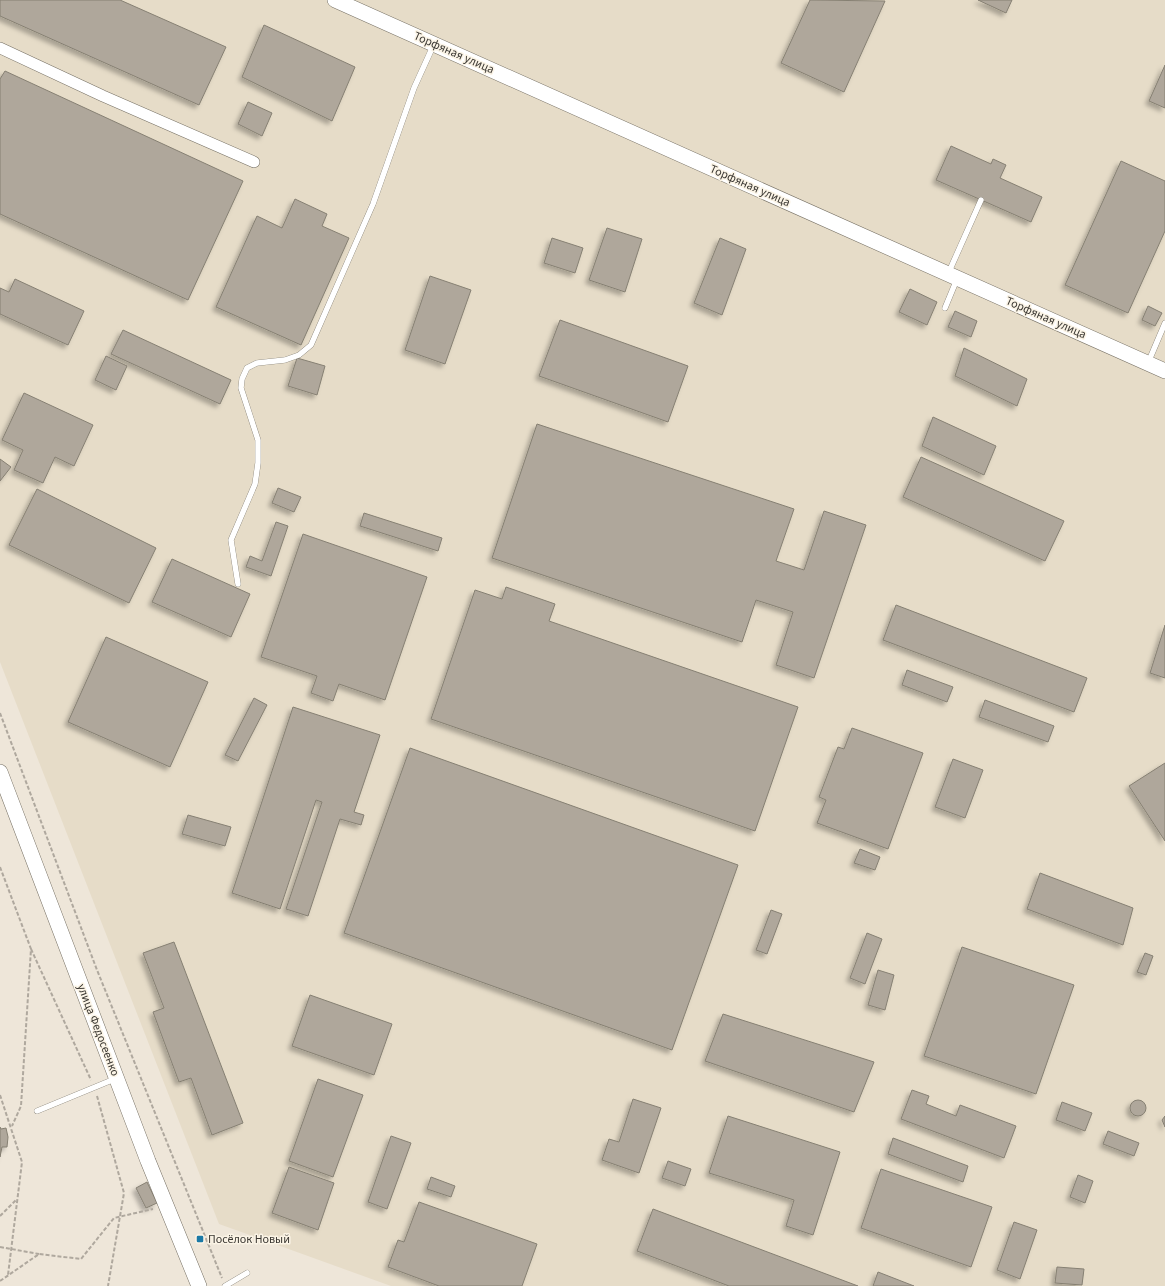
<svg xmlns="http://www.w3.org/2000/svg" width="1165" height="1286" font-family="'Source Sans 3',sans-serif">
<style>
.built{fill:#e6dcc8}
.building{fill:#afa79b;stroke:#868073;filter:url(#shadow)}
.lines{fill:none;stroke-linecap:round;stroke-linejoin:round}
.lane-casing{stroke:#767064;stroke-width:6}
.street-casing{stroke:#767064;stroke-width:12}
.secondary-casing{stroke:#767064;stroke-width:16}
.path{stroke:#afa89e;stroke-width:2;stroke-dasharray:4 2;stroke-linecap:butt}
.lane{stroke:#fff;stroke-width:5.5}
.street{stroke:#fff;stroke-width:11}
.secondary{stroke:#fff;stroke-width:15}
.poi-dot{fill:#1b79a6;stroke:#fbf4e6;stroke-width:1.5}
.labels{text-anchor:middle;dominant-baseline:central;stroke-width:3;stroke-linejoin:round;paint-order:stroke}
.street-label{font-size:12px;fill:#3a3732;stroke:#fbf4e6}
.poi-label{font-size:12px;fill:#3a3732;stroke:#fbf4e6;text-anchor:start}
</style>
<defs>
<filter id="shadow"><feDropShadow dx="-3.5" dy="3.5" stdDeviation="2" flood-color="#0004"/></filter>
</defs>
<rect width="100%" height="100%" fill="#eee6d9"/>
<polygon class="built" points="0,0 1165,0 1165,1286 391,1286 219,1224 0,662"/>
<g class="building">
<polygon points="0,0 120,0 226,47 199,105 0,16"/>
<polygon points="810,0 885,1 844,92 781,63"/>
<polygon points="978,0 1012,0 1006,13"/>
<polygon points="264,25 355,67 332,121 242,77"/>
<polygon points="1165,65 1165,108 1149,101"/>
<polygon points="5,71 243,181 188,300 0,214 0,79"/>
<polygon points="248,102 272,113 262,136 238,124"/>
<polygon points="951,146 991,164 993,159 1006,165 1000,178 1042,197 1031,222 936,180"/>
<polygon points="1121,161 1165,181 1165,231 1128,313 1065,285"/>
<polygon points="295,199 327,214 322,226 349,238 301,345 216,307 257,216 282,228"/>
<polygon points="607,228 642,239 625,292 589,280"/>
<polygon points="552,238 583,248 575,273 544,263"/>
<polygon points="720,238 746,249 722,315 694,303"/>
<polygon points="430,276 471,290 445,364 405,350"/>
<polygon points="15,279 84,311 68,345 0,314 0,288 9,292"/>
<polygon points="910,289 937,302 927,325 899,312"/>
<polygon points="1148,306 1162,313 1155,326 1142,320"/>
<polygon points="955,311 977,321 971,337 948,327"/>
<polygon points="560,320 688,366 668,422 539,376"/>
<polygon points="123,330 231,380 220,404 111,354"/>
<polygon points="964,348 1027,379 1017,406 955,376"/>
<polygon points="106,356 127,366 116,390 95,380"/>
<polygon points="297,358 325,366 317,395 288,386"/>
<polygon points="24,393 93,425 74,466 55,457 43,483 14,470 23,450 2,440"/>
<polygon points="933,417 996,446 984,475 922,446"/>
<polygon points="537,424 794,509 776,561 804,570 824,511 866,525 814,678 776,665 793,612 756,600 742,642 492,558"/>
<polygon points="921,457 1064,521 1045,561 903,497"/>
<polygon points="0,459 11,467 0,481"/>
<polygon points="278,488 301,497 294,512 272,503"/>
<polygon points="37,489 156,548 129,603 9,545"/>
<polygon points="364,513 442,538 438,551 360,526"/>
<polygon points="276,522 288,526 271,576 246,567 250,556 262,561"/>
<polygon points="303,534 427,577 385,700 339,684 333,701 311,693 317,676 261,657"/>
<polygon points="172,559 250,594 231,637 152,602"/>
<polygon points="506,587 555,604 549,621 798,707 755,831 431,719 475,590 502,599"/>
<polygon points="896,605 1087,678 1074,712 883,640"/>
<polygon points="1165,625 1165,678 1150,673"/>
<polygon points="106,637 208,682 170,767 68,722"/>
<polygon points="907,670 953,687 947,702 902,685"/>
<polygon points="254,698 267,705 238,761 225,755"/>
<polygon points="985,700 1054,726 1048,742 979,717"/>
<polygon points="293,707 380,735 354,812 364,815 361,825 340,819 308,916 286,909 322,802 316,800 280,909 232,893"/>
<polygon points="852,728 923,753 888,849 817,823 826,800 819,797 838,747 844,749"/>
<polygon points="410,748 738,865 672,1050 344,933"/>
<polygon points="953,759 983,770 965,818 935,807"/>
<polygon points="1165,763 1165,841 1129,786"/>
<polygon points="188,815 231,827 225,846 182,834"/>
<polygon points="860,849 880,857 875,870 854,863"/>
<polygon points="1040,873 1133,908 1123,945 1027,909"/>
<polygon points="771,910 782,914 767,954 756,950"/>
<polygon points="867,933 882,939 865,984 850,978"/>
<polygon points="174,942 243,1123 212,1135 191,1078 179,1082 153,1012 164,1008 143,953"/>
<polygon points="962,947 1074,985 1036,1094 924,1056"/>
<polygon points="1145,953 1153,956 1146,975 1137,972"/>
<polygon points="878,970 894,975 885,1010 868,1005"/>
<polygon points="310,995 392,1024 374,1075 292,1046"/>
<polygon points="723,1014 874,1062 854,1112 705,1061"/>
<polygon points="318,1079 363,1095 333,1177 289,1161"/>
<polygon points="912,1090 929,1096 926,1104 956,1116 960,1105 1016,1126 1004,1158 901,1119"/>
<polygon points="633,1099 661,1108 639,1173 602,1160 609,1139 619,1142"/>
<circle cx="1138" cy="1108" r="8"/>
<polygon points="1062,1102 1092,1113 1085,1131 1056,1120"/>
<polygon points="728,1116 840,1152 813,1235 786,1226 794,1200 709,1173"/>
<polygon points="1165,1116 1165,1127 1162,1120"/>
<polygon points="0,1127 1,1129 6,1128 8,1137 7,1147 2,1147 0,1157"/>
<polygon points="1108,1131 1139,1143 1134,1156 1103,1144"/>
<polygon points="391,1136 411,1143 387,1209 368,1202"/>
<polygon points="893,1138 968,1166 963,1182 888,1154"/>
<polygon points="668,1161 691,1169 685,1186 662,1178"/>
<polygon points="289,1167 334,1183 318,1230 272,1213"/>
<polygon points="881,1169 992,1207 971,1267 861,1228"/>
<polygon points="1078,1175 1093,1181 1085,1203 1070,1197"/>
<polygon points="431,1177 455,1186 451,1197 427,1189"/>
<polygon points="147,1182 157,1203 146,1208 136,1188"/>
<polygon points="419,1202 537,1244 522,1286 439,1286 388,1267 398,1240 404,1242"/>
<polygon points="653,1209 858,1286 729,1286 637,1251"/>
<polygon points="1014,1222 1037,1230 1020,1279 997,1270"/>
<polygon points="1057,1267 1084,1269 1082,1285 1055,1283"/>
<polygon points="878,1272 914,1286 873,1286"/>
</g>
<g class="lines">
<defs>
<g id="lane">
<polyline points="948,274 981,200"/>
<polyline points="945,308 957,279"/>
<polyline points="1148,363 1165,323"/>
<polyline points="238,584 231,540 255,484 258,463 258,440 241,388 242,379 247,368 257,363 285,360 299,355 311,345 373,204 414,88 434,44"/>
<polyline points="37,1111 117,1078"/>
<polyline points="225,1286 247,1273"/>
</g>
<polyline id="street" points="0,48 103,96 254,162"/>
<g id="secondary">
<polyline points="335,0 1165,371"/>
<polyline points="0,772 148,1161 199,1286"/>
</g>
</defs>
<use href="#lane" class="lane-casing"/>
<use href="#street" class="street-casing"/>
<use href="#secondary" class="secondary-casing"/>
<g class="path">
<polyline points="0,713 97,970 222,1278"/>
<polyline points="0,867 31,949 21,1106 12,1126"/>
<polyline points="31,949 91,1080"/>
<polyline points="0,1095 22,1162 8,1275"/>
<polyline points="97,1096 124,1193 108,1286"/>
<polyline points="0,1216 16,1200"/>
<polyline points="0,1247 39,1254"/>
<polyline points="0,1281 39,1254 81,1259 114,1218 153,1209"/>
</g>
<use href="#lane" class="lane"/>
<use href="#street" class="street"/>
<use href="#secondary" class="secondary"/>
</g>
<rect class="poi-dot" x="196" y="1235" width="8" height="8" rx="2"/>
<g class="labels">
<g class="street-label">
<text transform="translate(454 53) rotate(24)">Торфяная улица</text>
<text transform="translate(750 186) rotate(24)">Торфяная улица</text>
<text transform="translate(1046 318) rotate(24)">Торфяная улица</text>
<text transform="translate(98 1030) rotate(69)">улица Федосеенко</text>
</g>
<g class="poi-label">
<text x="208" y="1239">Посёлок Новый</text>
</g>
</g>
</svg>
